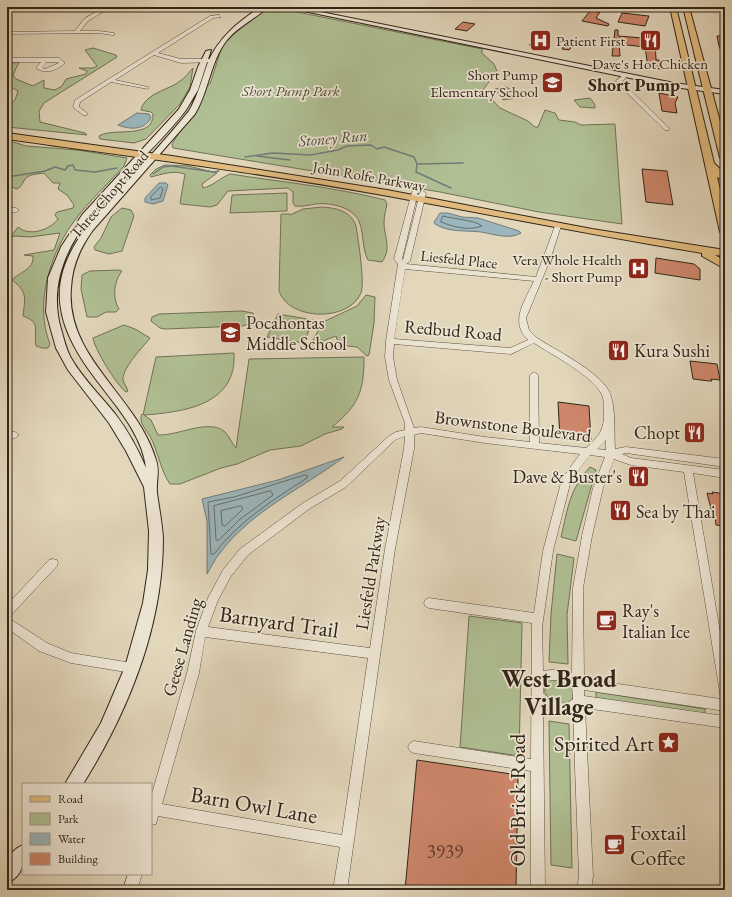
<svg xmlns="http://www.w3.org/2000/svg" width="732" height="897" font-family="'EB Garamond',serif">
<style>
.green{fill:#afbf93;stroke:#707255}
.water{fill:#9bb6bc;stroke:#717c7a}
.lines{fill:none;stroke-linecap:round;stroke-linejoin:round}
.shore{stroke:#666e6a;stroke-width:1}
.stream{stroke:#717c7a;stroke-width:1.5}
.building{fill:#ce866b;stroke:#312517}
.minor-casing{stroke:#5d5140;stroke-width:1}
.secondary-casing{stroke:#312517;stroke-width:2}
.primary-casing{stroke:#312517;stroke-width:2}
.minor{fill:#ece4d3;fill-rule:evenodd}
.secondary{fill:#ece4d3;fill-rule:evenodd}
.primary{fill:#e1bb7e;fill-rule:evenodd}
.labels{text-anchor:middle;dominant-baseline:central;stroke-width:3.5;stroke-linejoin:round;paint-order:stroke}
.far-poi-label{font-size:15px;fill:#312517;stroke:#ece4d3;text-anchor:end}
.far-park-label{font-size:15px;font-style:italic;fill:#504c36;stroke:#ece4d3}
.far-street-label{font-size:15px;fill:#312517;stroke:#ece4d3}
.far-water-label{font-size:16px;font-style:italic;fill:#4c4940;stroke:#ece4d3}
.far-district-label{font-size:18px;font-weight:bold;fill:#312517;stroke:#ece4d3}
.poi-label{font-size:18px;fill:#312517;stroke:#ece4d3;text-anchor:start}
.street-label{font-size:18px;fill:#312517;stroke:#ece4d3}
.near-number-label{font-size:19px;fill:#583d2c}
.near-street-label{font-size:22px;fill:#312517;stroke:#ece4d3}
.near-poi-label{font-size:22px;fill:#312517;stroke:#ece4d3;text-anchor:end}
.near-quarter-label{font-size:24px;font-weight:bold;fill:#312517;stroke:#ece4d3}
</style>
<rect width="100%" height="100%" fill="#e2d6bb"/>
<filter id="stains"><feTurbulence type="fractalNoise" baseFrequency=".005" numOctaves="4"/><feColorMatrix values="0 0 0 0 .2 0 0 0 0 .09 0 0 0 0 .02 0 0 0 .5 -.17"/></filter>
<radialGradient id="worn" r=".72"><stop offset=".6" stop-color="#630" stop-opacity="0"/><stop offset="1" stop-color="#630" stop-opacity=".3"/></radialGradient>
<g class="green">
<polygon points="272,7 482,49 482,53 494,64 497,71 483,90 500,108 528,121 535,127 538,127 545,110 555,113 559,120 575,122 581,125 615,124 622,224 539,212 440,192 173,148 172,144 192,112 204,88 210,84 224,40 239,24"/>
<polygon points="93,48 116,55 117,57 44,103 39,111 40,122 85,133 87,135 7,127 7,107 15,100 18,91 7,85 7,68 12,63 19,62 13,75 16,79 33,86 44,80 44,88 55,90 62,86 66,79 86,74 87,71 79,68 93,68 97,66 85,50"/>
<path d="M193,68L190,87L180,104L146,139L134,143L100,139L99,136C113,127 154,140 153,114L151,112L141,110C145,93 169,90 180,81C185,78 189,72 193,68Z"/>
<polygon points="506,87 510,89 517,98 503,100 495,89"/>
<polygon points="590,98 595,105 595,108 580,107 574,100"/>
<path d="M7,140L26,146L78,150L127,158L124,166C108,184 89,201 75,220C50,253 34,304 50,344L48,348H42L36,346C33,329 42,323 23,316C25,298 28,292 12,280C19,272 34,270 33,256L24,255L54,250L60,233L30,237L15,236L7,238V235L13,234L18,227C29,237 50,230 58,219L55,215L57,212L73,208L74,205L67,195L58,189L60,183H53L44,173C38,174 29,174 25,179C22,184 22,186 17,189L7,185Z"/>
<path d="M165,165L188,166L217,173L202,184L203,188C213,186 220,178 230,174C282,182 334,187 385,200L387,204C386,210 384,215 384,222C384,237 392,248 382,262L368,260C362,248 364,236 360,224C356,208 331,202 316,204C308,205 303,207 295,206L293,203V192L288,188L228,191L217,205L210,207L181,204L180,203L185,174C173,170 163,174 151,177L150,175L156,169Z"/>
<polygon points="287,193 287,211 230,213 232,195"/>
<path d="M322,207C336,208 351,211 356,226C358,239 365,282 361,293C349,322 289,321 279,291L281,214H290V215L303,209Z"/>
<polygon points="122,208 131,210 134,216 122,251 109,254 95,250 94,247 101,238 111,217"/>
<path d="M118,270L122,271C114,281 112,298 119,309L116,312H106L97,317H87L81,289L82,275L90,271Z"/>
<polygon points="366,295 375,297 374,323 369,355 367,356 357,347 339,345 336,336 312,345 313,340 323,322 357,306"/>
<polygon points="242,311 253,313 255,318 252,323 242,326 165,329 160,328 151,321 152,317 159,314"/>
<polygon points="278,314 313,320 304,343 267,337"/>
<path d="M124,325L135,329L150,338C143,347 123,367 123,379C123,383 127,387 128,391L126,392C117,386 94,348 93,338Z"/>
<path d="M234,353C237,405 184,412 144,415L151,420L158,435C178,436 209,418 225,432C230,437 232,444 236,448L249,359L364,357C364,391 359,405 332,427H344L342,429L325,434L301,446L270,450L237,464L221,468L180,484H170C161,472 158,451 150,436C146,430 138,422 142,414L143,415L156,357Z"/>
<path d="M590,467L596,470L576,541L561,537C568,508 569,490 590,467Z"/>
<polygon points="557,554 574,558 567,615 568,664 549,662 551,614"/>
<polygon points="469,616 522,623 519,756 460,747"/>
<path d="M563,679C575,688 579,700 562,706C550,700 538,695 549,680Z"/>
<polygon points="596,692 705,709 705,715 596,698"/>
<polygon points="549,721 569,724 572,868 551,865"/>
</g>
<g class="water">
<path d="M137,113L149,114L151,118C144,130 131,130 118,125Z"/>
<polygon points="159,183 166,183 168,185 163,201 153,204 145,202 145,198"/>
<path d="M440,213H448L462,217L478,218L519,231L521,233C509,240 494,234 481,232C465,230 450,233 435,224L434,222Z"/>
<path d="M344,457C303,488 251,511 220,553C215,559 211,567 207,574V521L202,499L278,480Z"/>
</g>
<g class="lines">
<g class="shore">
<polygon points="161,187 163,189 160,198 151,200 151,197"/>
<path d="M443,216C453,219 475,220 482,226C468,231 454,227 441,222Z"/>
<path d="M305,475L308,476L307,478C273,500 239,521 214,554H211L208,502L234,497Z"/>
<polygon points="271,491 273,495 239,520 219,540 216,540 214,506"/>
<polygon points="241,506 243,509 225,526 222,525 221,511"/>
</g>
<g class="stream">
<polyline points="257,156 290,160"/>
<polyline points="245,157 273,153 310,155 338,150 347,146 371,145 377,149 384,147 414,157 417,164 416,172 451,188"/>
<polyline points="418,164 463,163"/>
<polyline points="153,174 163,167 171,166 214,172 219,171"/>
<polyline points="7,177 45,171 55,167 65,170 68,166 73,165 75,170 95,172 117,168"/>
</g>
</g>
<g class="building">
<polygon points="590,11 600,12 596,18 609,24 608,26 582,21"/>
<polygon points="622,13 649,16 645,26 618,22"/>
<polygon points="463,22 475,24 467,31 455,29"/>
<polygon points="615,30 618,30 618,36 655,39 656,60 659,60 661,69 648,67 645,47 619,44 620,56 612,56"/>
<polygon points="537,36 548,38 540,47 529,45"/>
<polygon points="717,36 725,36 725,56 723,56 719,46"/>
<polygon points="567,41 575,43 569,50 562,49"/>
<polygon points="659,93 678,97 675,103 677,113 662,111"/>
<polygon points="642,169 667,171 673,205 646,202"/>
<polygon points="656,258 694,264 700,269 700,280 655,273"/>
<polygon points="690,361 717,364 720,380 711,379 712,381 709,381 693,379"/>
<polygon points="558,402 589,406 591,441 560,438"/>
<polygon points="712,492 725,494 725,526 716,525 715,517 713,517 707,493 713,494"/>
<polygon points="417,760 518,775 516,890 405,890"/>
</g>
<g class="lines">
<defs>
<g id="minor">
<polygon points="104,7 140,7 156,9 154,10 109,8 88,21 80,31 99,31 114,33 114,35 112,35 99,33 7,34 7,32 75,31 84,19"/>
<polygon points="219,15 221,17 213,18 158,53 181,59 212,59 214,60 214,62 181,63 154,55 115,80 148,87 148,89 111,82 80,102 79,107 87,113 87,115 83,115 73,107 75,100 210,16"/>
<path d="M7,58H59L65,63C57,70 46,75 36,68L41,62H7ZM46,62H58L59,63L45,69L42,68Z"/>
<polygon points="625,73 628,75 622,82 669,128 669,130 665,130 618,84 616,81"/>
<path d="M415,190L418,192L402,259L403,260L420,193L423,191L426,193L410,261L406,264L536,277L555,226L556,225H560L561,226L550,260L526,318L529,330L537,338C557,351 597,370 609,391C616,405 614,434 615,449L626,447L725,459V467L626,453L622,454L631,458L725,470V478L693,473L725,661V711L584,690V696L725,716V728L585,708L593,876L591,890H577L579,876L573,712C562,716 553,713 543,708L545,890H531V771L414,753L410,751L408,747L410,743L414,741L531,759L532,623L429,608L425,606L424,603L425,600L429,598L534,613L543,551L562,479L580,454L485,443L421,433L414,435V449L395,549L347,890H333L340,847L158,816L156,824L151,825V797L187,673L196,631L208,598L223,570L240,549L303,503L340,481L389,436L396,432L405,430V423L389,380L385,357L386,341L398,264L394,259L412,192ZM405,269L534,281C525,301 509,321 528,340L510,348L394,339ZM534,343C552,355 590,374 601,393C604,398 604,405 604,411C605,429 599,437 586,448L539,443L538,375L534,372L530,375V442L485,437L421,427L414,428L397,380L393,357L394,344L511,354ZM405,436L404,449L385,549L370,648L208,627L218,600L231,576L248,555L309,509L346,487L395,440ZM606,440V450L597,449ZM590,455L605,457L593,488L582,536L573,588L572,673L558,669L543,671L542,627L553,551L571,480ZM614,459L631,465L684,472L721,699L584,679L583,588L592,536L603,488ZM205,637L368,658L342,835L162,804L199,673ZM553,680C561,680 566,681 572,686L573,699C563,708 551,701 543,693V684L546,681Z"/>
<polygon points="7,208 16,208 19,210 16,212 7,212"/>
<polygon points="7,432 15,432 19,435 15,438 7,438"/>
<polygon points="53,559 57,560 58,563 57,566 11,615 7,617 7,605 49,560"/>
<polygon points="7,617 47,643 71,653 132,663 136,664 138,668 136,672 132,673 71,663 39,651 7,628"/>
<polygon points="128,874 142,874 137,890 123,890"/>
</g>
<g id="secondary">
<path d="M261,7H268C255,19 239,26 227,40C210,62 209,91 195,114L93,230C80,248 72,266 71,288C65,358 138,397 156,460C160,471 156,481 157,493C159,508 162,522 163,538C163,626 129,710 83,784H65L101,723L125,667L143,603L148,570L149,531L144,487L126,451L109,423L68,370L56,348L46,312L48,278L61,247L82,215L179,109L190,90L198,67L206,51L211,50L198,90L186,110C139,173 35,238 61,329C64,339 66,349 71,358C83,379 101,396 116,415C128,431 138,449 146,468C142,432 112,402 92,374C33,294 62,250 122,186C145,162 168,137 189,111C198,95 202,79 208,62C219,37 239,21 261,7Z"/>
<polygon points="284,7 296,7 674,83 725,90 725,94 674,87"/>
<path d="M23,845C23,862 25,875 7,883C7,866 5,853 23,845Z"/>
</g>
<g id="primary">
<polygon points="670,7 676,7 714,163 725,174 725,182 717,177 725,210 725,235 720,232"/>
<polygon points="683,7 689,7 725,140 725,161 720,158"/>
<path d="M7,133L172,156L387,190L592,229L725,250V256L715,255L725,261V269L702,256V253C597,236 493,215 388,196C262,173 134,157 7,139Z"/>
</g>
</defs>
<use href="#minor" class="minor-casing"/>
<use href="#secondary" class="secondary-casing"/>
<use href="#primary" class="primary-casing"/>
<use href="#minor" class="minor"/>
<use href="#secondary" class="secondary"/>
<use href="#primary" class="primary"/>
</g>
<defs>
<symbol id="hospital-square" viewBox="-11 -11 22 22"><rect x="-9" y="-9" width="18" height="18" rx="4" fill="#8f2418" stroke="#ece4d3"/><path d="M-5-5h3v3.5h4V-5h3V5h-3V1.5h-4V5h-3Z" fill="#fff"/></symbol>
<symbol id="restaurant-square" viewBox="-11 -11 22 22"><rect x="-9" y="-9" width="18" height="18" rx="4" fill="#8f2418" stroke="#ece4d3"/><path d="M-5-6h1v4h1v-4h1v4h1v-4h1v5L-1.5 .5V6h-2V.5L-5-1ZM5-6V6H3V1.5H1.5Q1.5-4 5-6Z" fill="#fff"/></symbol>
<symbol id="school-square" viewBox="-11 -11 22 22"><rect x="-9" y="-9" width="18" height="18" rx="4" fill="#8f2418" stroke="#ece4d3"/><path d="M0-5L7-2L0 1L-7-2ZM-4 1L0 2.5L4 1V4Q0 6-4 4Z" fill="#fff"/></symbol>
<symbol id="cafe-square" viewBox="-11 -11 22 22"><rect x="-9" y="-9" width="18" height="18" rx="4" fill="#8f2418" stroke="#ece4d3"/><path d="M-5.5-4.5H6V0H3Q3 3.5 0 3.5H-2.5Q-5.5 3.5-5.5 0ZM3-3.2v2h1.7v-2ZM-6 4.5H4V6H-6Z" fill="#fff"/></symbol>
<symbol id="sight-square" viewBox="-11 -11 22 22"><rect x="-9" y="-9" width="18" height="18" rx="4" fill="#8f2418" stroke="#ece4d3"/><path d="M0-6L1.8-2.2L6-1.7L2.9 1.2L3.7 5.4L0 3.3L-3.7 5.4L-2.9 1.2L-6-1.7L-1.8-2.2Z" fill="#fff"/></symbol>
</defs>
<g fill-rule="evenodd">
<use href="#hospital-square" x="528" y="28" width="25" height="25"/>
<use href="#restaurant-square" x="638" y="28" width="25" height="25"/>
<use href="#school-square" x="540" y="70" width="25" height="25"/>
<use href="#hospital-square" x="626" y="256" width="25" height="25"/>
<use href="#school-square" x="218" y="320" width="25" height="25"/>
<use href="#restaurant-square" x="606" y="338" width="25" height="25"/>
<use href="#restaurant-square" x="682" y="420" width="25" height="25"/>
<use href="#restaurant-square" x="626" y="464" width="25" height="25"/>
<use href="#restaurant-square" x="608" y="498" width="25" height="25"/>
<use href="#cafe-square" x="594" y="608" width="25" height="25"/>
<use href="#sight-square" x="656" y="730" width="25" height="25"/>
<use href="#cafe-square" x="602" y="832" width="25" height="25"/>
</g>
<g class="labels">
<g class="far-poi-label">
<text x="556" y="40" text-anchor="start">Patient First</text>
<text x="650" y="63" text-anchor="middle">Dave's Hot Chicken</text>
<text x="538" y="74">Short Pump<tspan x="538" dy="17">Elementary School</tspan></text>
<text x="622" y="259">Vera Whole Health<tspan x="622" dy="17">- Short Pump</tspan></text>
</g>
<g class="far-park-label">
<text x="291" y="90">Short Pump Park</text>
</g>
<g class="far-street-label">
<text transform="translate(369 176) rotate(10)">John Rolfe Parkway</text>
<text transform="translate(109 194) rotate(-49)">Three Chopt Road</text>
<text transform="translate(459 259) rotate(6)">Liesfeld Place</text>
</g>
<g class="far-water-label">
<text transform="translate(333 138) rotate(-5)">Stoney Run</text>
</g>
<g class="far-district-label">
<text x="634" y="84">Short Pump</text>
</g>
<g class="poi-label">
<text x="246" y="322">Pocahontas<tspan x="246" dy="21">Middle School</tspan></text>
<text x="634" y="350">Kura Sushi</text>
<text x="680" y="432" text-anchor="end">Chopt</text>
<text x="622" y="476" text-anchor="end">Dave &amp; Buster's</text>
<text x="636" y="511">Sea by Thai</text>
<text x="622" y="610">Ray's<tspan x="622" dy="21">Italian Ice</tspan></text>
</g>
<g class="street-label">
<text transform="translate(453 330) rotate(5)">Redbud Road</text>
<text transform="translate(513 426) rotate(7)">Brownstone Boulevard</text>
<text transform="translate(370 573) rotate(-81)">Liesfeld Parkway</text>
<text transform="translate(182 647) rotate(-74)">Geese Landing</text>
</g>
<g class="near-number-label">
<text x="445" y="851">3939</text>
</g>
<g class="near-street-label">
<text transform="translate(279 622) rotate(8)">Barnyard Trail</text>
<text transform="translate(517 800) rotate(-90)">Old Brick Road</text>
<text transform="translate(254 805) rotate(10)">Barn Owl Lane</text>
</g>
<g class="near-poi-label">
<text x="654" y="743">Spirited Art</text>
<text x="630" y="832" text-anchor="start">Foxtail<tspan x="630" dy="25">Coffee</tspan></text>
</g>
<g class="near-quarter-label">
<text x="559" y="678">West Broad<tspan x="559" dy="28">Village</tspan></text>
</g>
</g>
<rect width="732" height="897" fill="none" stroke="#e2d6bb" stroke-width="24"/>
<rect x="8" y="8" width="716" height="881" fill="none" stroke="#312517" stroke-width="2"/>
<rect x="12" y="12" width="708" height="873" fill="none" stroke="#312517"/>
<rect x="22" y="783" width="130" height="92" fill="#ece4d3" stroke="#a19888"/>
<rect x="30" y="796" width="20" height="6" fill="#e1bb7e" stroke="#a19888"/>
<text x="58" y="803" font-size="12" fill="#312517">Road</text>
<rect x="30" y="813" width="20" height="12" fill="#afbf93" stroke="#a19888"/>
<text x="58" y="823" font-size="12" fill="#312517">Park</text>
<rect x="30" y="833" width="20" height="12" fill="#9bb6bc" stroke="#a19888"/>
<text x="58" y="843" font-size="12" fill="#312517">Water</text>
<rect x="30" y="853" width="20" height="12" fill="#ce866b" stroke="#a19888"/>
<text x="58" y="863" font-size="12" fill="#312517">Building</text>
<rect width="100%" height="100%" filter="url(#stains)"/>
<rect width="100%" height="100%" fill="url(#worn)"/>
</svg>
